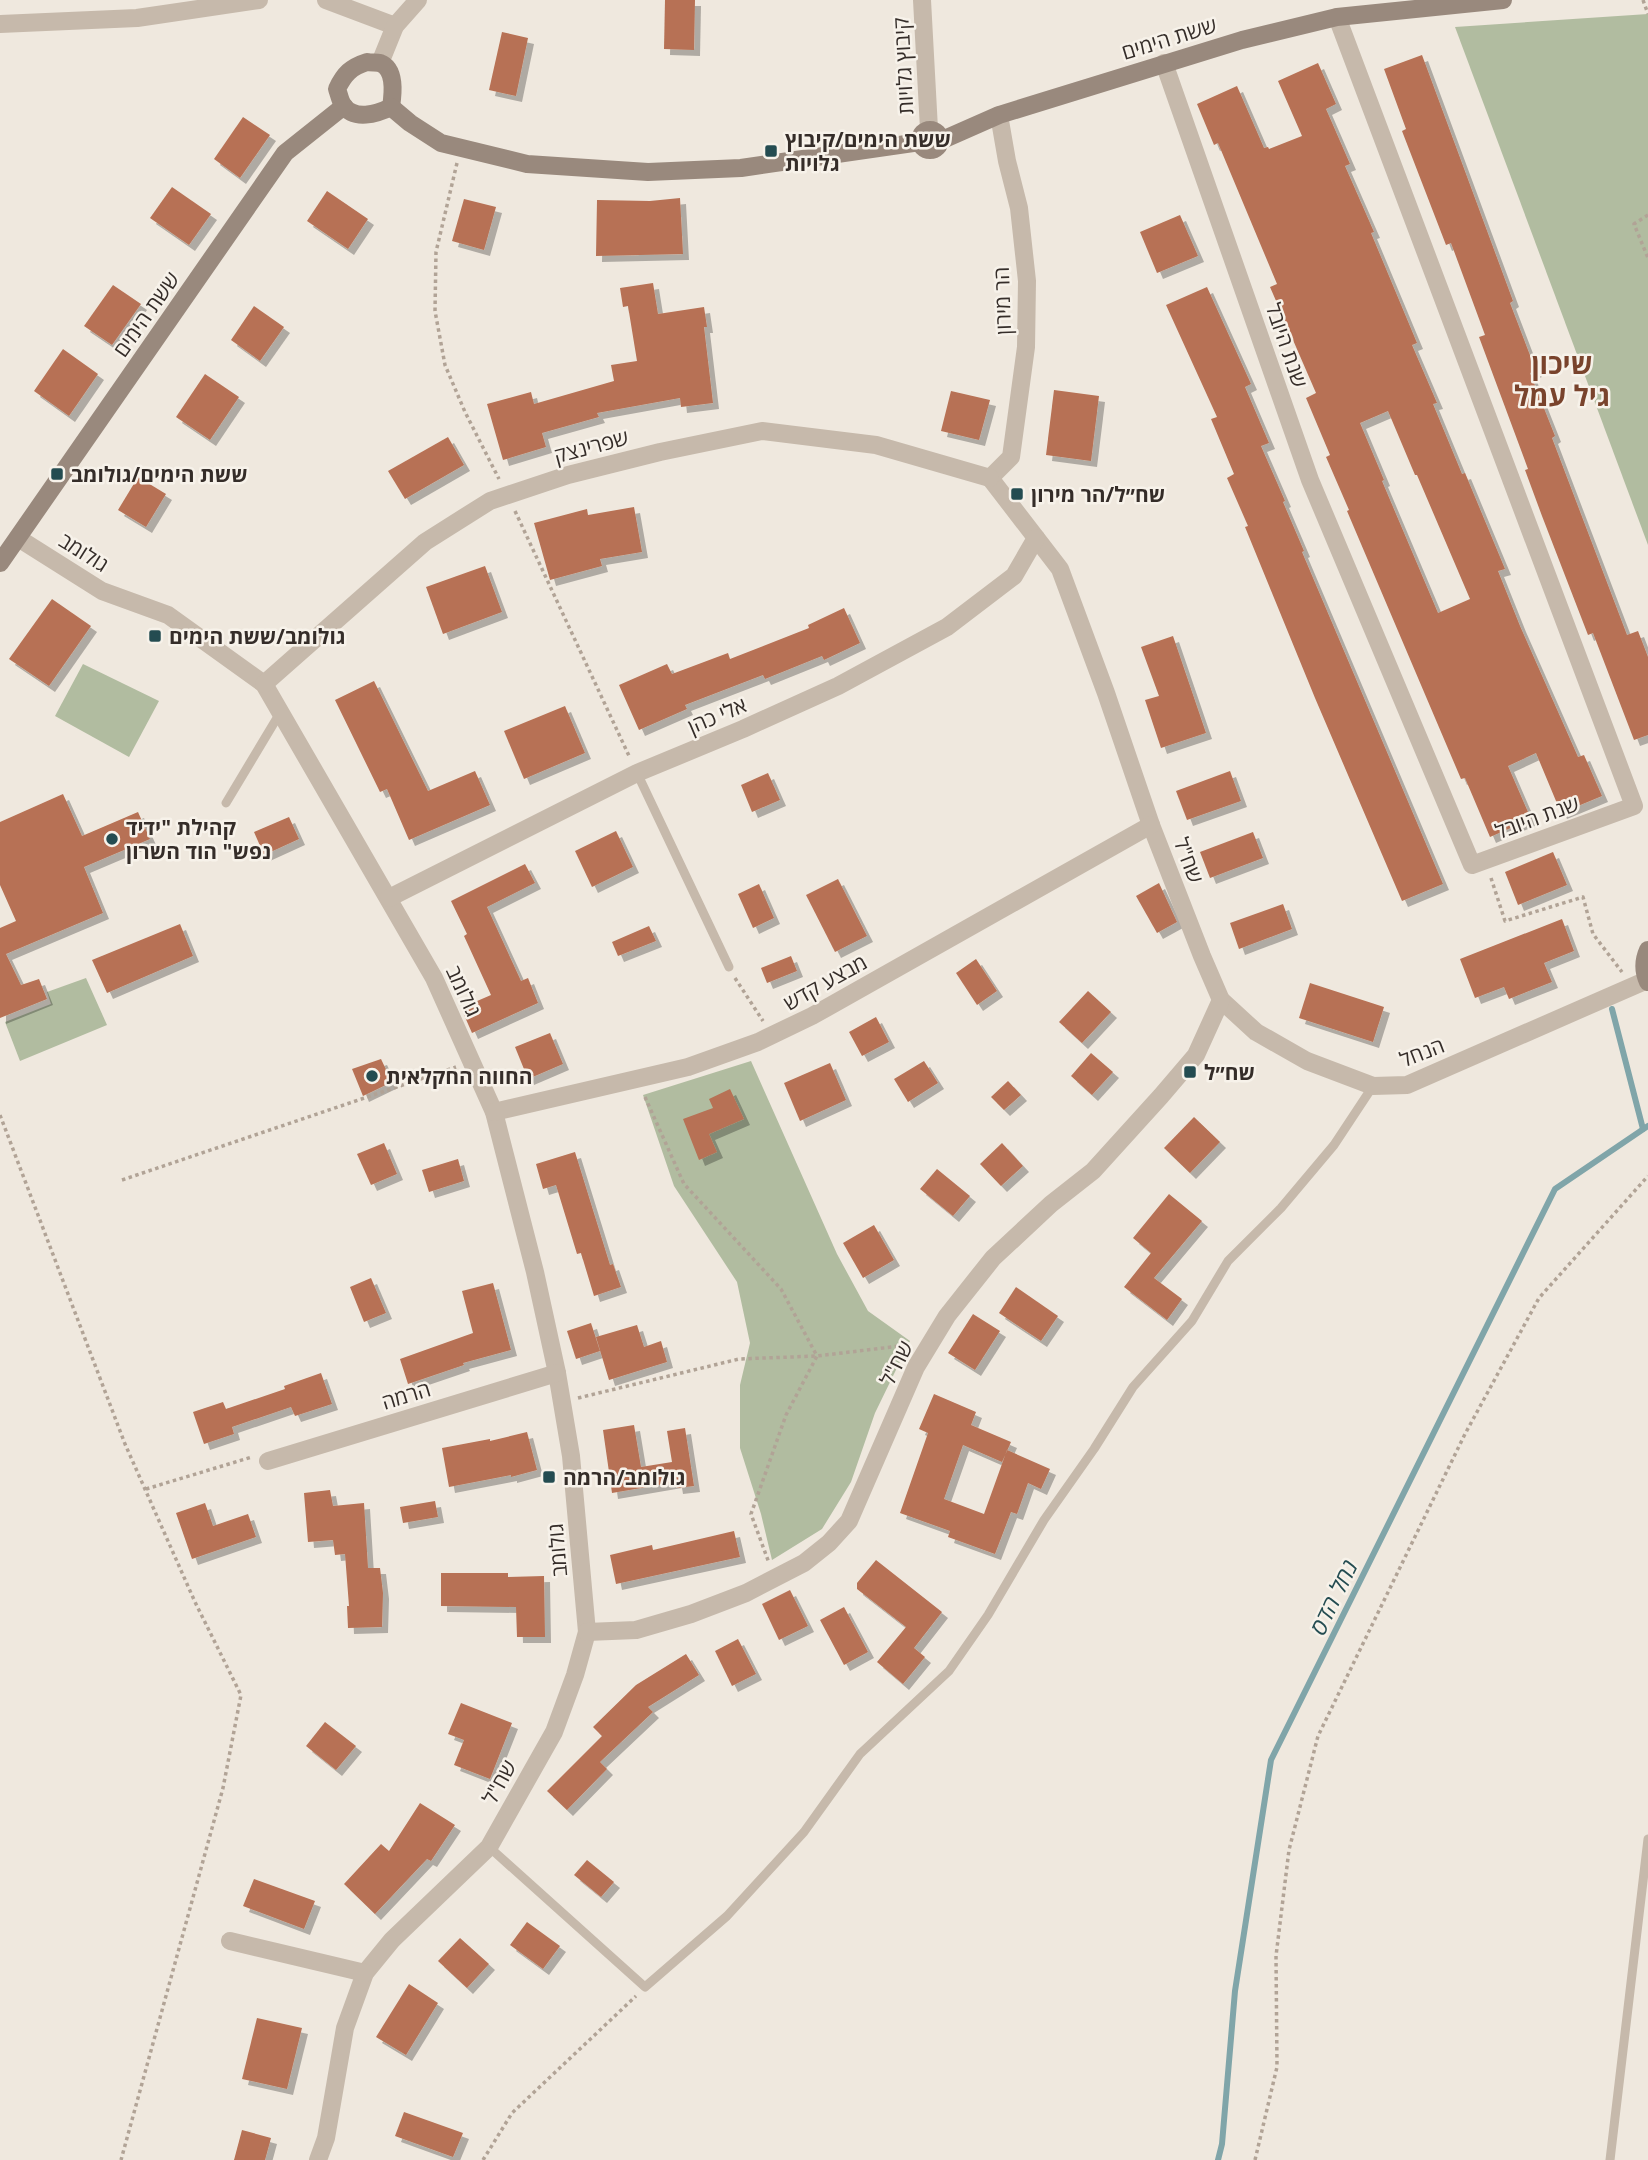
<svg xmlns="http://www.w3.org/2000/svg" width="1648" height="2160" font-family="'Open Sans','Noto Sans Hebrew',sans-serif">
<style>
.green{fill:#b1bca0}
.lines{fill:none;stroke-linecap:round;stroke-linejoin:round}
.stream{stroke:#80a5a9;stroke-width:6}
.building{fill:#b77154;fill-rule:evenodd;filter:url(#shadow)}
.path{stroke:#b1a396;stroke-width:3.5;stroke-dasharray:3.5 3.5;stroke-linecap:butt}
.lane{stroke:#c6b9ab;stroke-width:9}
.street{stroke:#c6b9ab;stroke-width:18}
.secondary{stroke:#99897d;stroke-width:18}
.poi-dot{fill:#244c51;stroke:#f7f2ea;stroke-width:2.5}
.labels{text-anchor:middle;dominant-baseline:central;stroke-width:5;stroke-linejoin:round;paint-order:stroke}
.street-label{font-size:21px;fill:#352d29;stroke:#f7f2ea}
.poi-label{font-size:21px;font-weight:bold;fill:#352d29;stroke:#f7f2ea;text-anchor:start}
.water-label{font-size:23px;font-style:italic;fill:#244c51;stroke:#f7f2ea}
.district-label{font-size:28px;font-weight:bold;fill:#79432c;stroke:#f7f2ea}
</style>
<defs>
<filter id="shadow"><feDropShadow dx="6" dy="6" stdDeviation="0" flood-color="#0004"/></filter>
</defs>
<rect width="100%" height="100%" fill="#efe8de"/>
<g class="green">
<polygon points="1648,14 1648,545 1455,27"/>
<polygon points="83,664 159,701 129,757 55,716"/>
<polygon points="86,978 107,1025 20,1061 5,1022 51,1004 47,992"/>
<polygon points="751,1061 837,1254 868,1311 910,1341 875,1413 851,1482 822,1529 772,1560 761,1514 740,1448 740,1385 750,1343 737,1282 674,1186 643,1095"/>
</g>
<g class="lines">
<g class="stream">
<polyline points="1612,1009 1643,1129"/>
<polyline points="1218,2160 1222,2144 1235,1991 1271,1760 1555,1189 1648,1126"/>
</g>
</g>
<g class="building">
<polygon points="665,0 695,0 694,50 664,49"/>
<polygon points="502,32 528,38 516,96 489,90"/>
<polygon points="1422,55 1513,301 1510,303 1536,371 1530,373 1555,436 1552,438 1627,635 1638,631 1648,657 1648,735 1634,740 1593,633 1588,635 1542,516 1525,470 1528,469 1479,337 1485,335 1451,243 1446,245 1402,131 1406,129 1384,69"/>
<path d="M1318,63L1336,104L1326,109L1350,164L1345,166L1374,232L1371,233L1417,343L1412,345L1437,403L1433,404L1462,474L1465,473L1505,569L1498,571L1520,626L1578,757L1584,755L1602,796L1561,813L1536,753L1508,766L1531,819L1490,837L1465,778L1461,779L1347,511L1349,510L1326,457L1330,455L1306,398L1316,393L1270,287L1277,284L1218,143L1214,145L1197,104L1237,86L1264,148L1268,147L1269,149L1302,136L1278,81ZM1388,411L1415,475H1417L1470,599L1438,613L1382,481L1384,480L1360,423Z"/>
<polygon points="243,117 270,135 240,178 214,159"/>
<polygon points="172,187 211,214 189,245 150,218"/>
<polygon points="327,191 368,219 348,249 307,221"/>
<polygon points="680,198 683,254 596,256 597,200 650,201"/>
<polygon points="464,199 496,207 484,250 452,241"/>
<polygon points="1180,215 1198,256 1157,273 1140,232"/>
<polygon points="653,283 658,314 704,307 707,327 704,327 713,403 681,407 680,398 597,413 599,417 542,433 546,447 503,460 487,404 531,392 534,404 614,381 611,365 637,361 628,306 623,307 620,288"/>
<polygon points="113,285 141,304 112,345 84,326"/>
<polygon points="1207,287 1251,384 1245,387 1269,443 1261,446 1285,501 1283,502 1304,551 1302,552 1443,884 1402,901 1315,698 1245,527 1248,526 1227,478 1234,474 1211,419 1217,417 1166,305"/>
<polygon points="254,306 284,327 260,361 231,340"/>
<polygon points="63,349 98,374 69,416 34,391"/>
<polygon points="205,374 239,397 210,440 176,417"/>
<polygon points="1054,390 1099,396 1091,461 1046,455"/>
<polygon points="951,391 990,400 979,440 941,431"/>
<polygon points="448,437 464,465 405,499 388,471"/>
<polygon points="138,477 166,494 146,527 118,510"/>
<polygon points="634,507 642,552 600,559 602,566 550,580 534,523 587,509 588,515"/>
<polygon points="485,566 502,612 443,634 426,587"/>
<polygon points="52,599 91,626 49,686 9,659"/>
<polygon points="844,608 860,643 824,660 822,656 765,679 763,675 685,705 687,709 639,730 619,685 667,664 672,674 728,653 730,659 809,628 808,625"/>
<polygon points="1173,636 1206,733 1161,748 1145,700 1159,696 1141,647"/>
<polygon points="374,681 428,791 475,771 490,805 409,840 387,789 380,792 335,700"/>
<polygon points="565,706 585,753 524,779 504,731"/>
<polygon points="1230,771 1241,801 1187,820 1176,791"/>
<polygon points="768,773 780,800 752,812 741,785"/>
<polygon points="63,794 82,836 138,812 150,839 84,867 103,913 6,954 21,985 39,979 47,999 0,1018 0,928 16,921 0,885 0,822"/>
<polygon points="289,817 299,839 264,855 254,832"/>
<polygon points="616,831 633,867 592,887 575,851"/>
<polygon points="1253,832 1263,858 1210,878 1200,852"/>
<polygon points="1553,852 1567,885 1518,905 1505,872"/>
<polygon points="525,864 535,883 487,907 521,981 528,978 538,1003 472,1033 461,1008 491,995 464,936 467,934 451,901"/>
<polygon points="838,879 867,936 835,952 806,895"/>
<polygon points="1159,883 1177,922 1157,933 1136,896"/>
<polygon points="759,884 774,918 753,928 738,894"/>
<polygon points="1283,904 1292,929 1239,949 1230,923"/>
<polygon points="1562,919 1574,951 1544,963 1552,982 1509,999 1504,987 1475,998 1460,959"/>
<polygon points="180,924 193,956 107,993 92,960"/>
<polygon points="649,926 656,941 618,956 612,942"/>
<polygon points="791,956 797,971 767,983 761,968"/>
<polygon points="976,959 997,991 977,1005 956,973"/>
<polygon points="1310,983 1384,1007 1373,1042 1299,1018"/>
<polygon points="1088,991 1111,1012 1082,1043 1059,1022"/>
<polygon points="876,1017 889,1042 862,1056 849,1032"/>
<polygon points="550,1033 563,1064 528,1079 515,1047"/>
<polygon points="1091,1053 1113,1072 1092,1095 1071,1076"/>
<polygon points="381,1059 392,1082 363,1096 352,1069"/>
<polygon points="924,1061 938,1083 908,1102 894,1079"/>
<polygon points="830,1063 846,1100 800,1121 784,1083"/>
<polygon points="1008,1081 1021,1095 1004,1110 991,1097"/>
<polygon points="730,1089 744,1119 709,1134 717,1152 699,1160 683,1119 713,1108 709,1099"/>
<polygon points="1194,1117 1220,1142 1190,1173 1164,1148"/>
<polygon points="384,1143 397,1174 371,1185 357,1154"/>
<polygon points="1002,1143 1023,1166 1001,1186 980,1164"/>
<polygon points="575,1152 610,1265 613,1264 621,1287 594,1296 581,1253 577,1254 556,1185 543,1189 536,1164"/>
<polygon points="458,1159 464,1181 429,1192 422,1170"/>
<polygon points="937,1169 970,1196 953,1216 920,1189"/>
<polygon points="1169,1194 1202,1221 1154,1278 1182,1299 1167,1320 1124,1287 1151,1253 1133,1238"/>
<polygon points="874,1225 894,1260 863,1278 843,1243"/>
<polygon points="371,1278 386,1313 364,1322 350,1287"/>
<polygon points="493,1283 511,1350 463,1363 464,1365 408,1384 400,1359 473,1333 462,1291"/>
<polygon points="1016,1287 1058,1316 1041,1341 999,1313"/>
<polygon points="973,1314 1000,1331 975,1370 948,1353"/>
<polygon points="591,1323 600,1351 576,1359 567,1331"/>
<polygon points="637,1325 644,1347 661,1341 667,1362 609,1380 596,1337"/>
<polygon points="321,1373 332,1404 295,1416 291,1407 232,1427 234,1434 204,1444 193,1412 223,1402 226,1409 285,1389 284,1386"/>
<polygon points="934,1394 976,1412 971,1425 1011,1442 1002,1462 963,1445 944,1499 984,1514 1007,1450 1050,1469 1041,1489 1028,1483 1017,1514 1011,1512 995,1554 948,1537 950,1531 900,1513 928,1433 919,1429"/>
<polygon points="634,1425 641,1467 672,1462 667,1431 685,1428 694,1486 677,1488 676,1482 612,1493 603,1430"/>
<polygon points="527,1432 537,1470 511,1477 511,1475 449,1487 442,1448 490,1439 490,1441"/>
<polygon points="330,1490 333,1506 364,1503 368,1568 380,1568 383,1593 382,1627 348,1628 347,1606 349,1606 345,1554 335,1555 333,1540 308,1542 304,1493"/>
<polygon points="435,1501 438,1517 403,1523 400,1507"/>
<polygon points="205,1503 213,1526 248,1514 256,1537 192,1559 176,1513"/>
<polygon points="734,1531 740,1557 616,1584 610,1555 652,1545 653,1550"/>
<polygon points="876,1560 942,1612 914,1648 925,1657 903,1684 877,1662 906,1627 857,1589 857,1583"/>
<polygon points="441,1573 508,1573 508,1577 544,1576 545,1637 517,1637 516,1607 441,1606"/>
<polygon points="790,1590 808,1626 779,1640 762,1604"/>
<polygon points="844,1607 868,1652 844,1665 820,1620"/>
<polygon points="738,1639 756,1674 732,1686 715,1651"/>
<polygon points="686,1654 699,1675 648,1707 653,1712 600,1762 607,1769 567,1810 547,1791 602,1736 593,1727 636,1685"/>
<polygon points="461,1703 512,1723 490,1779 454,1765 464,1740 448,1734"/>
<polygon points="325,1722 356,1746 336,1770 306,1746"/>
<polygon points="420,1803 455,1825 431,1861 427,1859 375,1914 344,1884 381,1844 389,1851"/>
<polygon points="587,1860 614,1882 601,1897 574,1875"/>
<polygon points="254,1879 315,1901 304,1929 243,1906"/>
<polygon points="527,1922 560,1946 543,1969 510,1945"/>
<polygon points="460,1938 489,1964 467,1988 438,1961"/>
<polygon points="409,1984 438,2003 406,2055 376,2037"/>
<polygon points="257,2018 302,2028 287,2089 242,2079"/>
<polygon points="404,2112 463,2133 453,2157 395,2136"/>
<polygon points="242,2130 271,2138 265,2160 234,2160"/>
</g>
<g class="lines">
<g class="path">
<polyline points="1643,0 1648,14"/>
<polyline points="457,163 436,252 435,311 445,365 465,412 499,479"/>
<polyline points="1648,215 1634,224 1648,258"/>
<polyline points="515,511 630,758"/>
<polyline points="1491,878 1505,921 1583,897 1593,934 1622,972"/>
<polyline points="735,978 763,1021"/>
<polyline points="645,1097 684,1184 781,1289 817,1356 786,1415 751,1514 769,1563"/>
<polyline points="0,1115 125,1444 195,1602 241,1695 223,1788 121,2160"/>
<polyline points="122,1180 456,1067"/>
<polyline points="578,1398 739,1359 817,1356 908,1345"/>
<polyline points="146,1489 252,1457"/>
<polyline points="483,2160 512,2113 636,1996"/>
<polyline points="1255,2160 1277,2067 1276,1956 1289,1850 1318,1736 1465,1434 1539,1298 1648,1176"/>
</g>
<g class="lane">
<polyline points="637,773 729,967"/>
<polyline points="226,803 280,713"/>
<polyline points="489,1847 645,1987 727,1916 804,1832 860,1754 949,1671 988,1615 1044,1520 1094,1449 1133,1387 1192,1321 1228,1261 1281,1208 1334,1145 1373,1086"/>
<polyline points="1610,2160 1648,1839"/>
</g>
<g class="street">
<polyline points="326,0 395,26"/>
<polyline points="922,0 929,129"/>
<polyline points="0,24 137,18 259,0"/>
<polyline points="380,63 395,26 418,0"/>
<polyline points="1164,63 1310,480 1472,865 1634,806 1337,17"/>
<polyline points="990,478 1060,569 1106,693 1151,825 1202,956 1221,1000 1256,1032 1307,1061 1373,1086 1407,1085 1647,980"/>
<polyline points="990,478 1011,457 1026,347 1027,281 1019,208 1007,161 999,115"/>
<polyline points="18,538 102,591 168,615 264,684 434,978 494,1112 535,1272 557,1373 571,1456 587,1632 575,1675 554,1732 489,1847 392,1940 365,1973 345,2028 326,2138 318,2160"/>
<polyline points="264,684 425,542 490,501 568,475 660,452 762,431 876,445 990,478"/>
<polyline points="389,898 637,773 743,729 838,686 947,627 1014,576 1036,538"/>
<polyline points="494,1112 688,1067 758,1042 812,1016 1151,825"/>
<polyline points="268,1461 557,1373"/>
<polyline points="587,1632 636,1630 691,1614 746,1593 804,1563 829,1543 849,1521 916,1367 947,1316 993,1258 1051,1204 1093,1171 1161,1096 1196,1055 1221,1000"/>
<polyline points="230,1941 365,1973"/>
</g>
<g class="secondary">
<path d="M367,62C371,63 376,62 380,63C396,69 393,94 391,107C377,114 354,121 343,105C340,101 339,94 337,89C344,74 351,67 367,62Z"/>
<polyline points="391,107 410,123 441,143 527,164 648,172 741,168 920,142"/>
<circle cx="930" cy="140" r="10"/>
<polyline points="940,141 999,115 1242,40 1337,17 1503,0"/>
<polyline points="0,563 285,153 344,106"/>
<path d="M1648,950C1643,961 1643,971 1648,982"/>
</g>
</g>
<g class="poi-dot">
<rect x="764" y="144" width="14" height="14" rx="3.5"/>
<rect x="50" y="467" width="14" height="14" rx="3.5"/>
<rect x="1010" y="487" width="14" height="14" rx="3.5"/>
<rect x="148" y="629" width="14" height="14" rx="3.5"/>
<circle cx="112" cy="839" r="7"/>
<rect x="1183" y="1065" width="14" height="14" rx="3.5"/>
<circle cx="372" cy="1076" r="7"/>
<rect x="542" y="1470" width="14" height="14" rx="3.5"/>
</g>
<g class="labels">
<g class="street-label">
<text transform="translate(1169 38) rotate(-17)">ששת הימים</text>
<text transform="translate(903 66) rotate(-93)">קיבוץ גלויות</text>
<text transform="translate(1002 301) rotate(-92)">הר מירון</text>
<text transform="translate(146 314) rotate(-55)">ששת הימים</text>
<text transform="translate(1287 345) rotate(71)">שנת היובל</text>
<text transform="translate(591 446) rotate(-15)">שפרינצק</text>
<text transform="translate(84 552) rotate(32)">גולומב</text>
<text transform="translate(717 715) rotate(-23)">אלי כהן</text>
<text transform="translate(1537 817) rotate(-20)">שנת היובל</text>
<text transform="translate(1189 860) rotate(69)">שח"ל</text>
<text transform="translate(825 982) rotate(-29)">מבצע קדש</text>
<text transform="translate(464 991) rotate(65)">גולומב</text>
<text transform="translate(1422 1052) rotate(-21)">הנחל</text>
<text transform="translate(896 1363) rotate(-63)">שח"ל</text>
<text transform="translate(406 1395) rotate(-17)">הרמה</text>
<text transform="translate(557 1550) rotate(-95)">גולומב</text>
<text transform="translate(499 1782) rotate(-61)">שח"ל</text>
</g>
<g class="poi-label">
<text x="785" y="139">ששת הימים/קיבוץ<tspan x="785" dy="24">גלויות</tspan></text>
<text x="71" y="474">ששת הימים/גולומב</text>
<text x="1031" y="494">שח״ל/הר מירון</text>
<text x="169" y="636">גולומב/ששת הימים</text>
<text x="126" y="827">קהילת "ידיד<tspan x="126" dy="24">נפש" הוד השרון</tspan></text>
<text x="1204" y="1072">שח״ל</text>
<text x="386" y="1076">החווה החקלאית</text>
<text x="563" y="1477">גולומב/הרמה</text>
</g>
<g class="water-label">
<text transform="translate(1333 1597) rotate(-64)">נחל הדס</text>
</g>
<g class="district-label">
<text x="1562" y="363">שיכון<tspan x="1562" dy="32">גיל עמל</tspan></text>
</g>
</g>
</svg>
